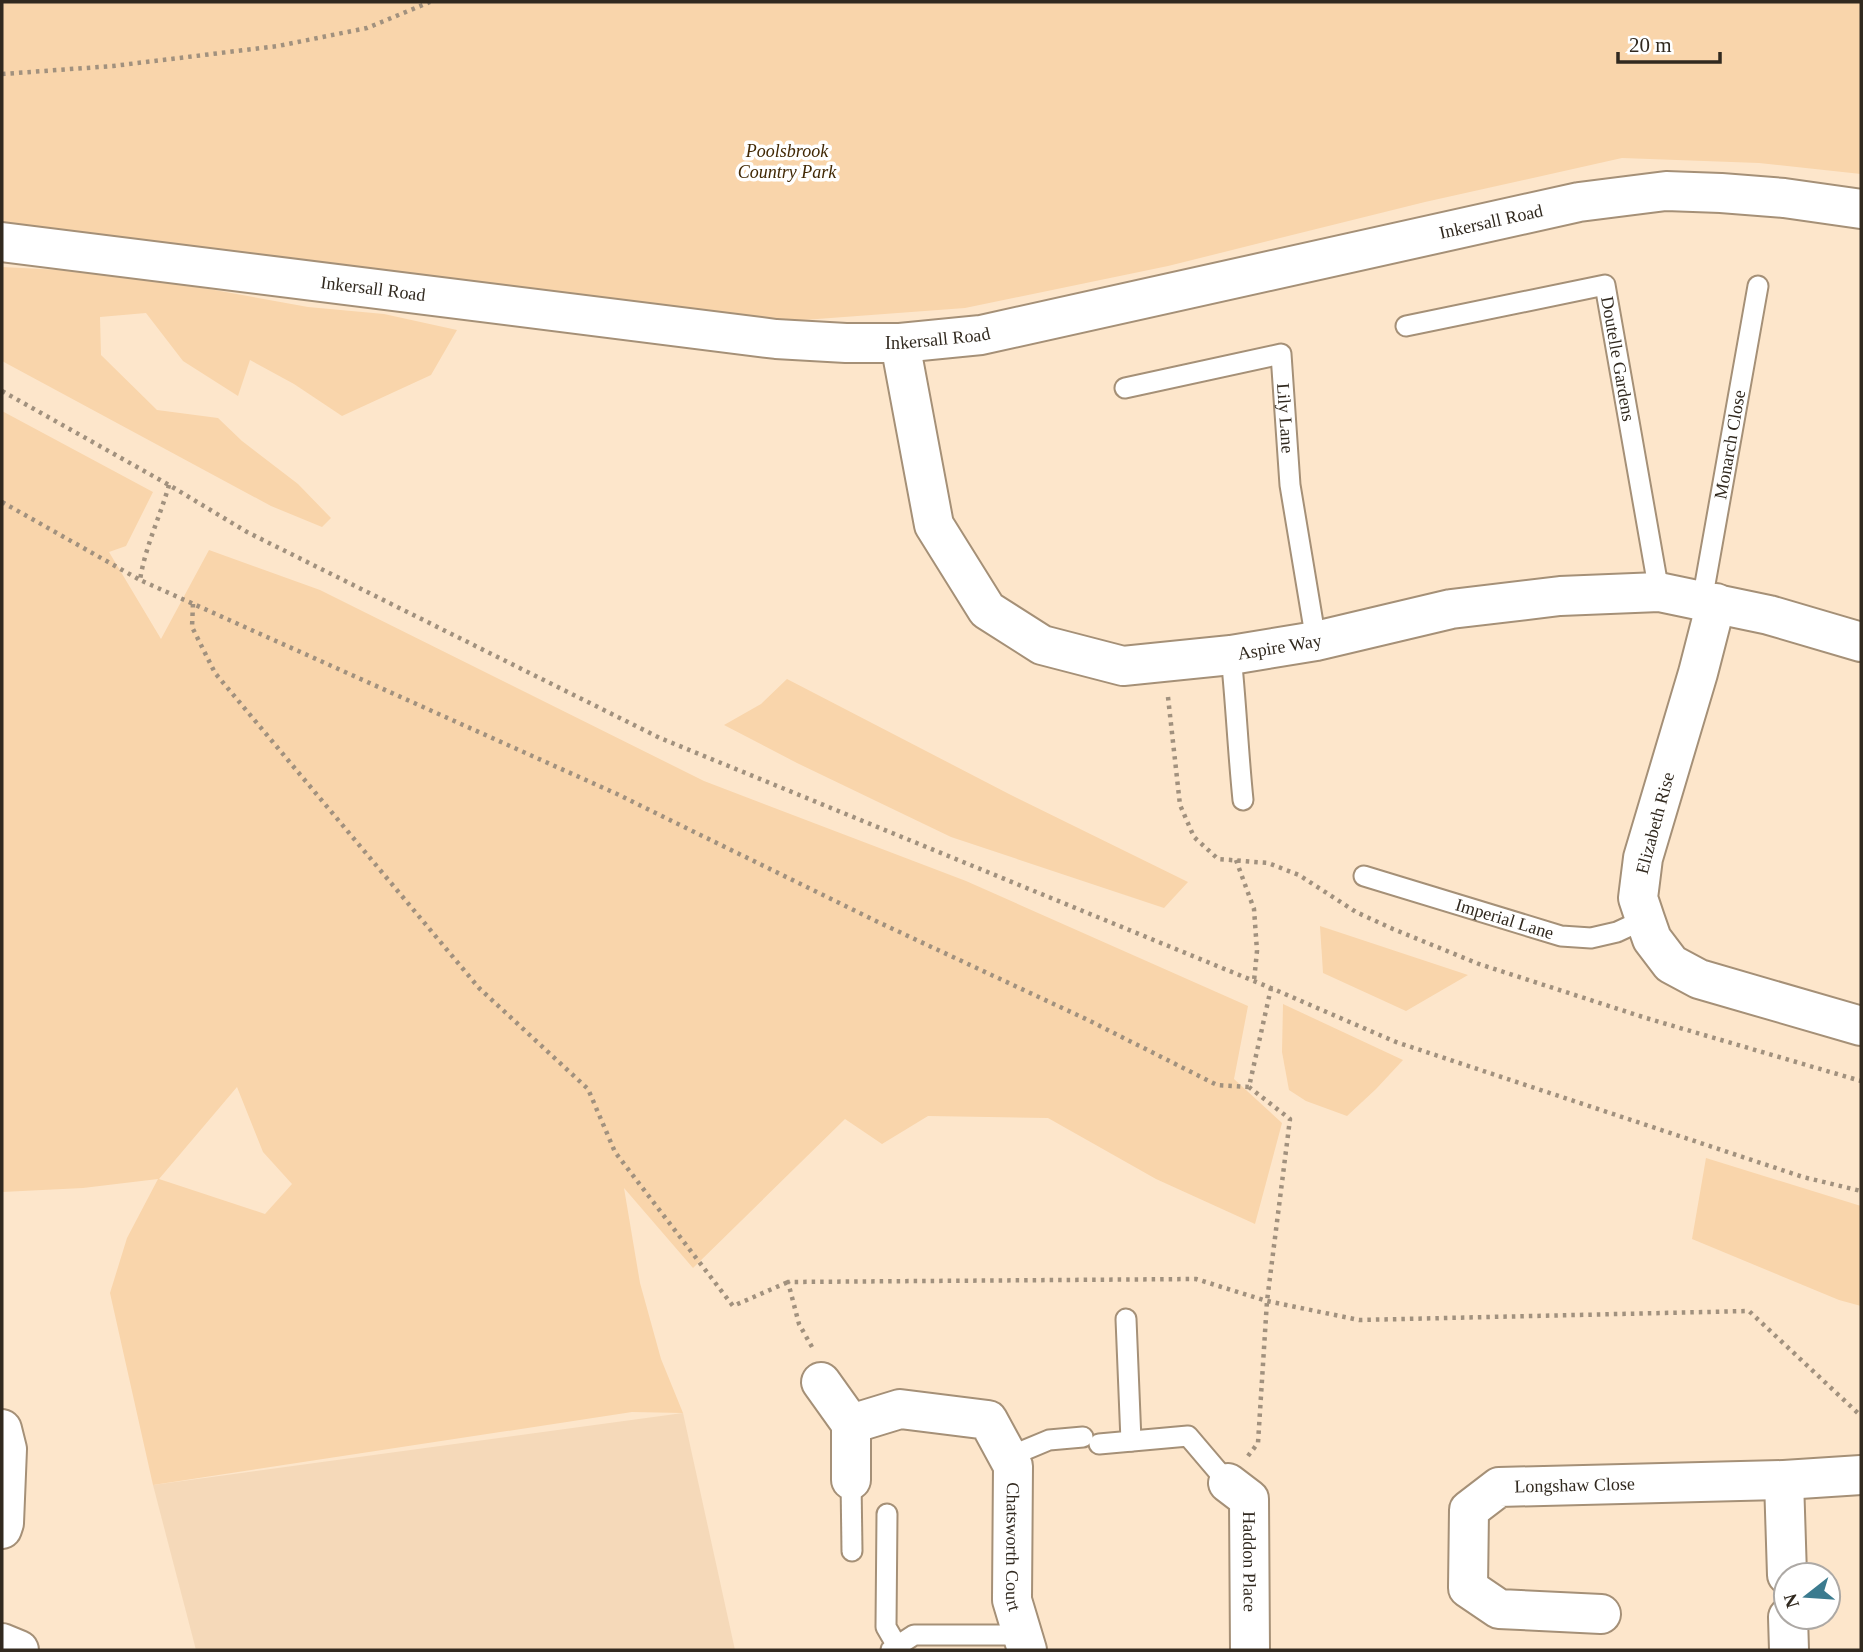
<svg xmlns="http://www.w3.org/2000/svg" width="1863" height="1652" font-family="'Times New Roman',serif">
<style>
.built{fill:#f5d9b9}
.green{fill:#f9d5ab;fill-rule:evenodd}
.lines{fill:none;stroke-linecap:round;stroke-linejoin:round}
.service-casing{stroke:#a59077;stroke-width:23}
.minor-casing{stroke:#a59077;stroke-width:42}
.tertiary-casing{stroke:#a59077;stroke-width:42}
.path{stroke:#a1917e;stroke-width:4.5;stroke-dasharray:3.5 5;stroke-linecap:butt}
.service{stroke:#fff;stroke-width:19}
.minor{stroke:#fff;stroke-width:38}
.tertiary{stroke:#fff;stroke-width:38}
.labels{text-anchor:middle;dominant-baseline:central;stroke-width:7;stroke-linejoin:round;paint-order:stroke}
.park-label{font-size:18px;font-style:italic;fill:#412804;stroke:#fff}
.street-label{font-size:18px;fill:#31291f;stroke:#fff}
</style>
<rect width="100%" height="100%" fill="#fde6cb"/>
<polygon class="built" points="683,1413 735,1650 196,1650 153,1485"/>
<g class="green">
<polygon points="2,2 1861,2 1861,174 1759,163 1622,158 1425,202 1168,266 965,308 777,322 2,230"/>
<polygon points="2,267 80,271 198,287 308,307 384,314 457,330 431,375 342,416 294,384 250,360 238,396 183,361 146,313 100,317 101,355 157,410 218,418 242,441 298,484 331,518 322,527 271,506 2,361"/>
<path d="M2,411L153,492L126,546L109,552L161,639L209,550L320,590L704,781L966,881L1248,1006L1234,1079L1282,1123L1255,1224L1156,1179L1048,1118L928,1116L882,1144L845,1119L693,1268L624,1188L640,1283L661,1359L683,1413L632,1412L153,1485L110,1293L127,1238L158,1179L83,1188L2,1192ZM237,1087L263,1152L292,1184L265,1214L159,1179Z"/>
<polygon points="787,679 1009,794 1188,882 1164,908 951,837 797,763 724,725 761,704"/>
<polygon points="1320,926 1468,975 1406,1011 1323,973"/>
<polygon points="1283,1004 1403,1060 1376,1089 1347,1116 1306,1101 1289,1090 1282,1052"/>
<polygon points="1706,1158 1861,1206 1861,1306 1839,1300 1692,1239"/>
</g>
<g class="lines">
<defs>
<g id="service">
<path id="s1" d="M1406,326L1605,285L1659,592"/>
<path id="s2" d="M1125,388L1281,354L1290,485L1316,641"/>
<path id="s3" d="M1702,601L1758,286"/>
<path d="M1231,655C1236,703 1238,751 1243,800"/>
<path id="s4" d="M1364,876L1561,936L1591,938L1617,932L1645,919"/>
<polyline points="1126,1319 1131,1441"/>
<polyline points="1099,1444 1188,1436 1228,1483"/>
<polyline points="1008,1457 1049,1440 1083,1437"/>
<polyline points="851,1480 852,1551"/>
<polyline points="887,1514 886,1627 897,1646"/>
<polyline points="891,1650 914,1635 1022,1635"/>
</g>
<g id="minor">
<path id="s5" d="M900,343L934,525L987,610L1042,645L1123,666L1231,655L1316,641L1451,609L1560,596L1659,592L1769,615L1861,642"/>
<polyline points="1716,603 1698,673 1643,858 1638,898 1645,919 1652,939 1671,964 1699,979 1861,1026"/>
<polyline points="821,1382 851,1424 851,1480"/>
<path id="s6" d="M851,1424L900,1409L988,1420L1013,1466L1012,1600L1027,1650"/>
<polyline points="2,1429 7,1449 4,1523 2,1529"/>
<polyline points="1784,1480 1787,1575"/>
<path id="s7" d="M1228,1483L1249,1499L1250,1650"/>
<path id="s8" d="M1601,1614L1499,1609L1468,1588L1469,1510L1499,1487L1784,1480L1861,1475"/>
<polyline points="1788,1617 1789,1650"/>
<polyline points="2,1643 19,1650"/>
</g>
<g id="tertiary">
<path id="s9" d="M2,242L776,339L846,343H900L981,335L1579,202L1666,191L1721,193L1784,198L1861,209"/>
</g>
</defs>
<use href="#service" class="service-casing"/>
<use href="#minor" class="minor-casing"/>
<use href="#tertiary" class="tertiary-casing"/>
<g class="path">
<polyline points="2,74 113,66 278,46 367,28 430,2"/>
<polyline points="2,391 169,485 247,532 660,738 1271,988 1396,1042 1803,1177 1861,1191"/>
<path d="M169,485C160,517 145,547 140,580L617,794L878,922L1088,1020L1217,1085L1249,1087L1271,988"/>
<polyline points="2,502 140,580"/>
<polyline points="193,604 192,627 215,673 479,988 588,1089 615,1152 733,1306 788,1282"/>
<polyline points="1168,697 1180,805 1194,837 1218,859 1268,863 1299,875 1356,912 1393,929 1479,964 1646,1018 1861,1081"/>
<polyline points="1236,860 1254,909 1257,951 1254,981"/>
<polyline points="812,1347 799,1324 788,1282 1196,1279 1267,1301 1359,1320 1749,1311 1861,1416"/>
<polyline points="1248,1456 1258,1443 1267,1301 1290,1119 1249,1087"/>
</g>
<use href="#service" class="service"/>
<use href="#minor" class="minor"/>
<use href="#tertiary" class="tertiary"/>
</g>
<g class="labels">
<g class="park-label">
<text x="787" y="151">Poolsbrook<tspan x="787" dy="21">Country Park</tspan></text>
</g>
<g class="street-label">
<text stroke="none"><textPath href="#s9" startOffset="1508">Inkersall Road</textPath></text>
<text stroke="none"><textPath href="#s9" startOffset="374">Inkersall Road</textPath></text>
<text stroke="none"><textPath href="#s9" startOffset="942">Inkersall Road</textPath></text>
<text stroke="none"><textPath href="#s1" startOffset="278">Doutelle Gardens</textPath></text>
<text stroke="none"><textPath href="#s2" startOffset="224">Lily Lane</textPath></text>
<text stroke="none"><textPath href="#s3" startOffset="159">Monarch Close</textPath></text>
<text stroke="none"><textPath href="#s5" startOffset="592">Aspire Way</textPath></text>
<text transform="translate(1655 823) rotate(-75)">Elizabeth Rise</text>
<text stroke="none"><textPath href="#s4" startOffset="147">Imperial Lane</textPath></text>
<text stroke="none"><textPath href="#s8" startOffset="331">Longshaw Close</textPath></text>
<text stroke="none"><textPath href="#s6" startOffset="273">Chatsworth Court</textPath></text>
<text stroke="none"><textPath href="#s7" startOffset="89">Haddon Place</textPath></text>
</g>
</g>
<rect width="1863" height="1652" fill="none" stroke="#31291f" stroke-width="7"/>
<g transform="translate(1807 1596) rotate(253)"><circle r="33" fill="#ffffff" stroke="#ada9a5" stroke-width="2"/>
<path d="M0-5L12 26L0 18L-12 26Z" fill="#3b7b8f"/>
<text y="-10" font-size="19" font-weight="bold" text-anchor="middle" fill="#31291f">N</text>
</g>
<path d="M1618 52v10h102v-10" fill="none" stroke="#31291f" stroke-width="3.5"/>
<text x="1629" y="52" font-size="21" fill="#31291f" stroke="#ffffff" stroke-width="5" paint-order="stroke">20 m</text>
</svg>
